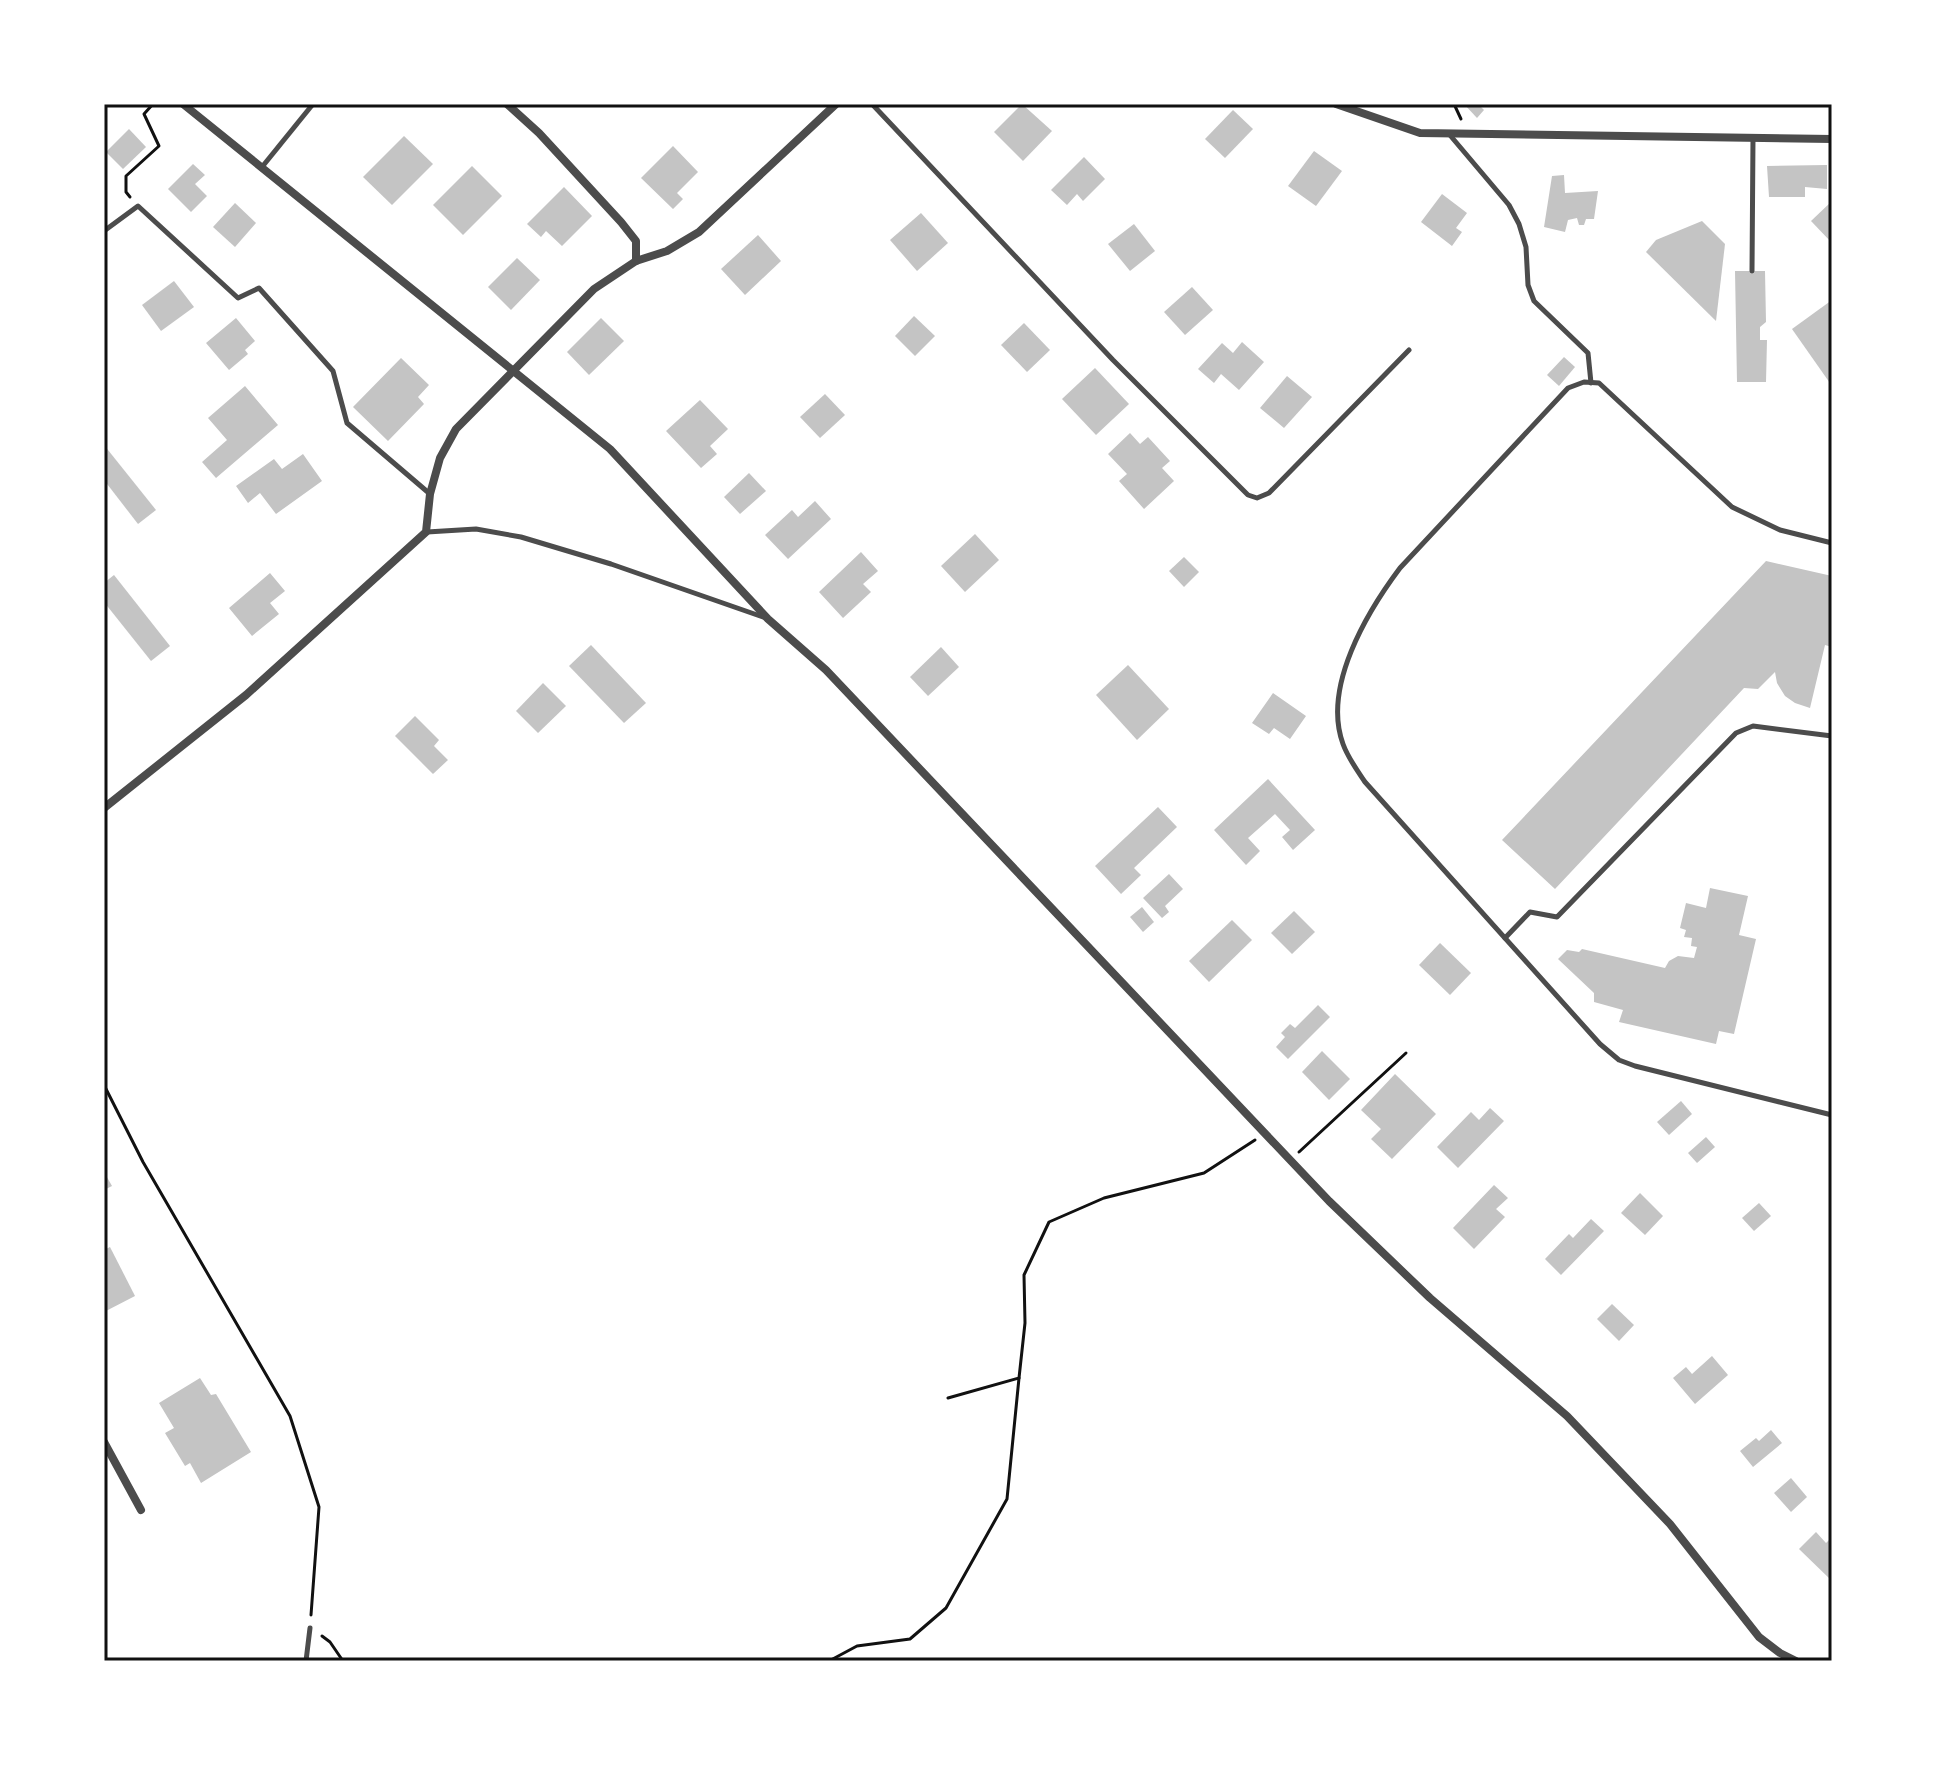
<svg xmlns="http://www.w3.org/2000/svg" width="1936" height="1765" font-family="Georgia,serif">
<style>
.building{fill:#c4c4c4}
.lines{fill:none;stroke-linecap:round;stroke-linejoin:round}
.path{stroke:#111;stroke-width:3}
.service{stroke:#4c4c4c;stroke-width:5}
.minor{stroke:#4c4c4c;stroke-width:8}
.neatline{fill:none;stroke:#111;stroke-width:3}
</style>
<rect width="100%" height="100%" fill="#fff"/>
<g class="building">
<polygon points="1022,104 1052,131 1023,161 994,132"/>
<polygon points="1464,104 1478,104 1484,110 1477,118"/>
<polygon points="1233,110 1253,129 1225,158 1205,139"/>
<polygon points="129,129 146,147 123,169 106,152"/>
<polygon points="404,136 433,164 392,205 363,177"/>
<polygon points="673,146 698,172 677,193 683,199 673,209 641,178"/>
<polygon points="1314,151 1342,171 1316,206 1288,186"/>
<polygon points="1084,157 1105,179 1083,201 1077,194 1067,205 1051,190"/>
<polygon points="193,164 205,175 195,184 207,196 191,212 168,189"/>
<polygon points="1827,165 1827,189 1805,187 1805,197 1769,197 1767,166"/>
<polygon points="472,166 502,196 463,235 433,205"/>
<polygon points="1564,175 1565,193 1598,191 1594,219 1586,219 1584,225 1579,225 1577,218 1568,220 1565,232 1544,227 1552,176"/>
<polygon points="564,187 592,216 562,246 546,231 541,237 527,224"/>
<polygon points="1442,194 1467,213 1456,228 1462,232 1452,246 1421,222"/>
<polygon points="1832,201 1832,243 1811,221"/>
<polygon points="235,203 256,223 235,247 213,227"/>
<polygon points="921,213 948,243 917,271 890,240"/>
<polygon points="1702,221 1725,244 1716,321 1646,252 1656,240"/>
<polygon points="1134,224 1155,251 1130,271 1108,244"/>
<polygon points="758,235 781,261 745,295 721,269"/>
<polygon points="517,258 540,280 511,310 488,287"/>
<polygon points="1735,271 1765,271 1766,322 1760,327 1760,340 1767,340 1766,382 1737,382"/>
<polygon points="174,281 194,307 161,331 142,305"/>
<polygon points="1192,287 1213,310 1185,335 1164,312"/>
<polygon points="1832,300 1832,386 1792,329"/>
<polygon points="914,316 935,336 915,356 895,336"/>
<polygon points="236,318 255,341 245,350 248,354 229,370 206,343"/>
<polygon points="601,318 624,341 589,375 567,352"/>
<polygon points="1024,323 1050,350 1027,372 1001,345"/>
<polygon points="1242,342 1264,362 1239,390 1221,374 1214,383 1198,369 1222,343 1233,353"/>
<polygon points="1564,357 1575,367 1559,386 1547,375"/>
<polygon points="401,358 429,385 418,397 424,404 388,441 353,407"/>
<polygon points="1095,368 1129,404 1096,435 1062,399"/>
<polygon points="1287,376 1312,397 1284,428 1260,408"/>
<polygon points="245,386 278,425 216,478 202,462 227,440 208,418"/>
<polygon points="825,394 845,415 820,438 800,417"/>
<polygon points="700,400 728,429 710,446 717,454 701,468 666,431"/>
<polygon points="1130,433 1140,444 1148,437 1170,461 1162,468 1174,481 1144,509 1119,481 1127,474 1108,454"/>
<polygon points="104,445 156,510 138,524 104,480"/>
<polygon points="303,454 322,481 276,514 260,493 248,503 236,486 274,459 282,469"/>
<polygon points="749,473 766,491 740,514 724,497"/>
<polygon points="815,501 831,519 788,559 765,535 792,510 798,517"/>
<polygon points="975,534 999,560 965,592 941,566"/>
<polygon points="861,552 878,571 863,584 871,592 843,618 819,592"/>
<polygon points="1184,557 1199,572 1184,587 1169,571"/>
<polygon points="1766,561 1832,576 1832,647 1825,645 1810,708 1795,703 1785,696 1777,683 1775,672 1758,689 1744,688 1555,889 1502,840"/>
<polygon points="270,573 285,591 270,603 279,614 252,636 229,608"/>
<polygon points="114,575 170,646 151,661 104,602 104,583"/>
<polygon points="591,645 646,703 624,723 569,666"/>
<polygon points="941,647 959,667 928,696 910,677"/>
<polygon points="1128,665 1169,709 1137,740 1096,695"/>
<polygon points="543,683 566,706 538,733 516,711"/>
<polygon points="1273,693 1306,716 1290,739 1274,728 1269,734 1252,723"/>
<polygon points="415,716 439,740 434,746 448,760 433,774 395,736"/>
<polygon points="1268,779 1315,830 1293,850 1282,837 1290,830 1275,814 1248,838 1260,851 1246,865 1214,830"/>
<polygon points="1158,807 1177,827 1134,868 1141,875 1121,894 1095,866"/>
<polygon points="1169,874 1183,889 1165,906 1169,912 1162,918 1143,898"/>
<polygon points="1710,888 1748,896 1739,935 1756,939 1734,1034 1719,1031 1716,1044 1619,1022 1623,1010 1594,1002 1594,993 1558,959 1567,950 1579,952 1582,949 1665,968 1669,961 1678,956 1694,958 1697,947 1691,946 1692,938 1684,937 1686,930 1680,928 1686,903 1706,908"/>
<polygon points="1142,907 1154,922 1143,932 1130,917"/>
<polygon points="1294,911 1315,932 1292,954 1271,933"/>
<polygon points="1232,920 1252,940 1209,982 1189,961"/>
<polygon points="1440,943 1471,973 1450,995 1419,965"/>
<polygon points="1318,1005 1330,1017 1288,1059 1276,1047 1285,1037 1281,1033 1290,1024 1295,1028"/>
<polygon points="1322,1051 1350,1079 1329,1100 1302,1072"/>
<polygon points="1395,1074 1436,1114 1392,1159 1371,1139 1381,1129 1361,1110"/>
<polygon points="1681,1101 1692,1114 1669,1135 1657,1122"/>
<polygon points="1490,1108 1504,1121 1458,1168 1437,1147 1471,1112 1479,1120"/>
<polygon points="1706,1137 1715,1147 1697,1163 1688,1153"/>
<polygon points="104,1172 112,1186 104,1190"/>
<polygon points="1494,1185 1508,1198 1496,1209 1505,1217 1474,1249 1453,1228"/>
<polygon points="1640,1193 1663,1216 1645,1235 1621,1213"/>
<polygon points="1759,1203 1771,1216 1754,1231 1742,1218"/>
<polygon points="1591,1219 1604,1231 1561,1275 1545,1259 1569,1234 1573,1238"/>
<polygon points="110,1247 135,1296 104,1312 104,1250"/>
<polygon points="1612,1304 1634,1325 1619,1341 1597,1319"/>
<polygon points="1712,1356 1728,1375 1695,1404 1673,1378 1686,1367 1692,1374"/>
<polygon points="200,1378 211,1395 216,1394 251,1452 201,1483 190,1463 185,1466 165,1433 174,1428 159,1403"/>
<polygon points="1771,1430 1782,1443 1753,1467 1740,1451 1756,1438 1759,1441"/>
<polygon points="1791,1478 1807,1497 1791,1512 1774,1493"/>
<polygon points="1816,1532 1826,1543 1832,1537 1832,1581 1799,1549"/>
</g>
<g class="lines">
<g class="path">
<polyline points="1454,104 1461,119"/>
<polyline points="130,197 126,192 126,176 159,146 144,114 153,104"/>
<polyline points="104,1085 143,1162 290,1416 319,1507 311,1615"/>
<polyline points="1299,1152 1406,1053"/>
<polyline points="948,1398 1019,1378 1025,1323 1024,1275 1049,1222 1104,1198 1204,1173 1255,1140"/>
<polyline points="322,1636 330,1642 343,1661"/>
<polyline points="829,1661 857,1646 910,1639 946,1608 1007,1499 1019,1378"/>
</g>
<g class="service">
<polyline points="872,104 1113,360 1248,495 1257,498 1269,493 1409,350"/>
<polyline points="1449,134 1509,205 1519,224 1526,247 1528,285 1534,301 1588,353 1591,383"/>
<polyline points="262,167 313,104"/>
<polyline points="104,231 138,206 238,298 259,288 333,371 347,423 430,494"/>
<polyline points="1752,271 1753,138"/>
<polyline points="427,532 476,529 521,537 611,564 763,617"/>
<path d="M1832,543L1780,530L1732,507L1599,383L1584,382L1568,388L1400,568C1367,612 1322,687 1343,744C1348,758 1357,770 1365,782L1600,1044L1619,1060L1635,1066L1832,1115"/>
<polyline points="1505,938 1530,912 1557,917 1736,733 1753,726 1832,736"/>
<polyline points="306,1661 310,1628"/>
</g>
<g class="minor">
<polyline points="183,104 610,449 768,619 826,670 1329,1201 1430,1298 1567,1416 1670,1524 1759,1637 1780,1653 1796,1661"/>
<polyline points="507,104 539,133 621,222 636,241 636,261"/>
<polyline points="1336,104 1420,133 1832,139"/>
<polyline points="104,808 246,695 426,532 430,494 440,458 456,429 594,289 636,261 667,251 699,232 836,104"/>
<polyline points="104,1442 141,1510"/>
</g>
</g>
<rect width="1936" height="1765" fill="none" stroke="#ffffff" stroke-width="212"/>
<rect x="106" y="106" width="1724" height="1553" class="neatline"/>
</svg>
